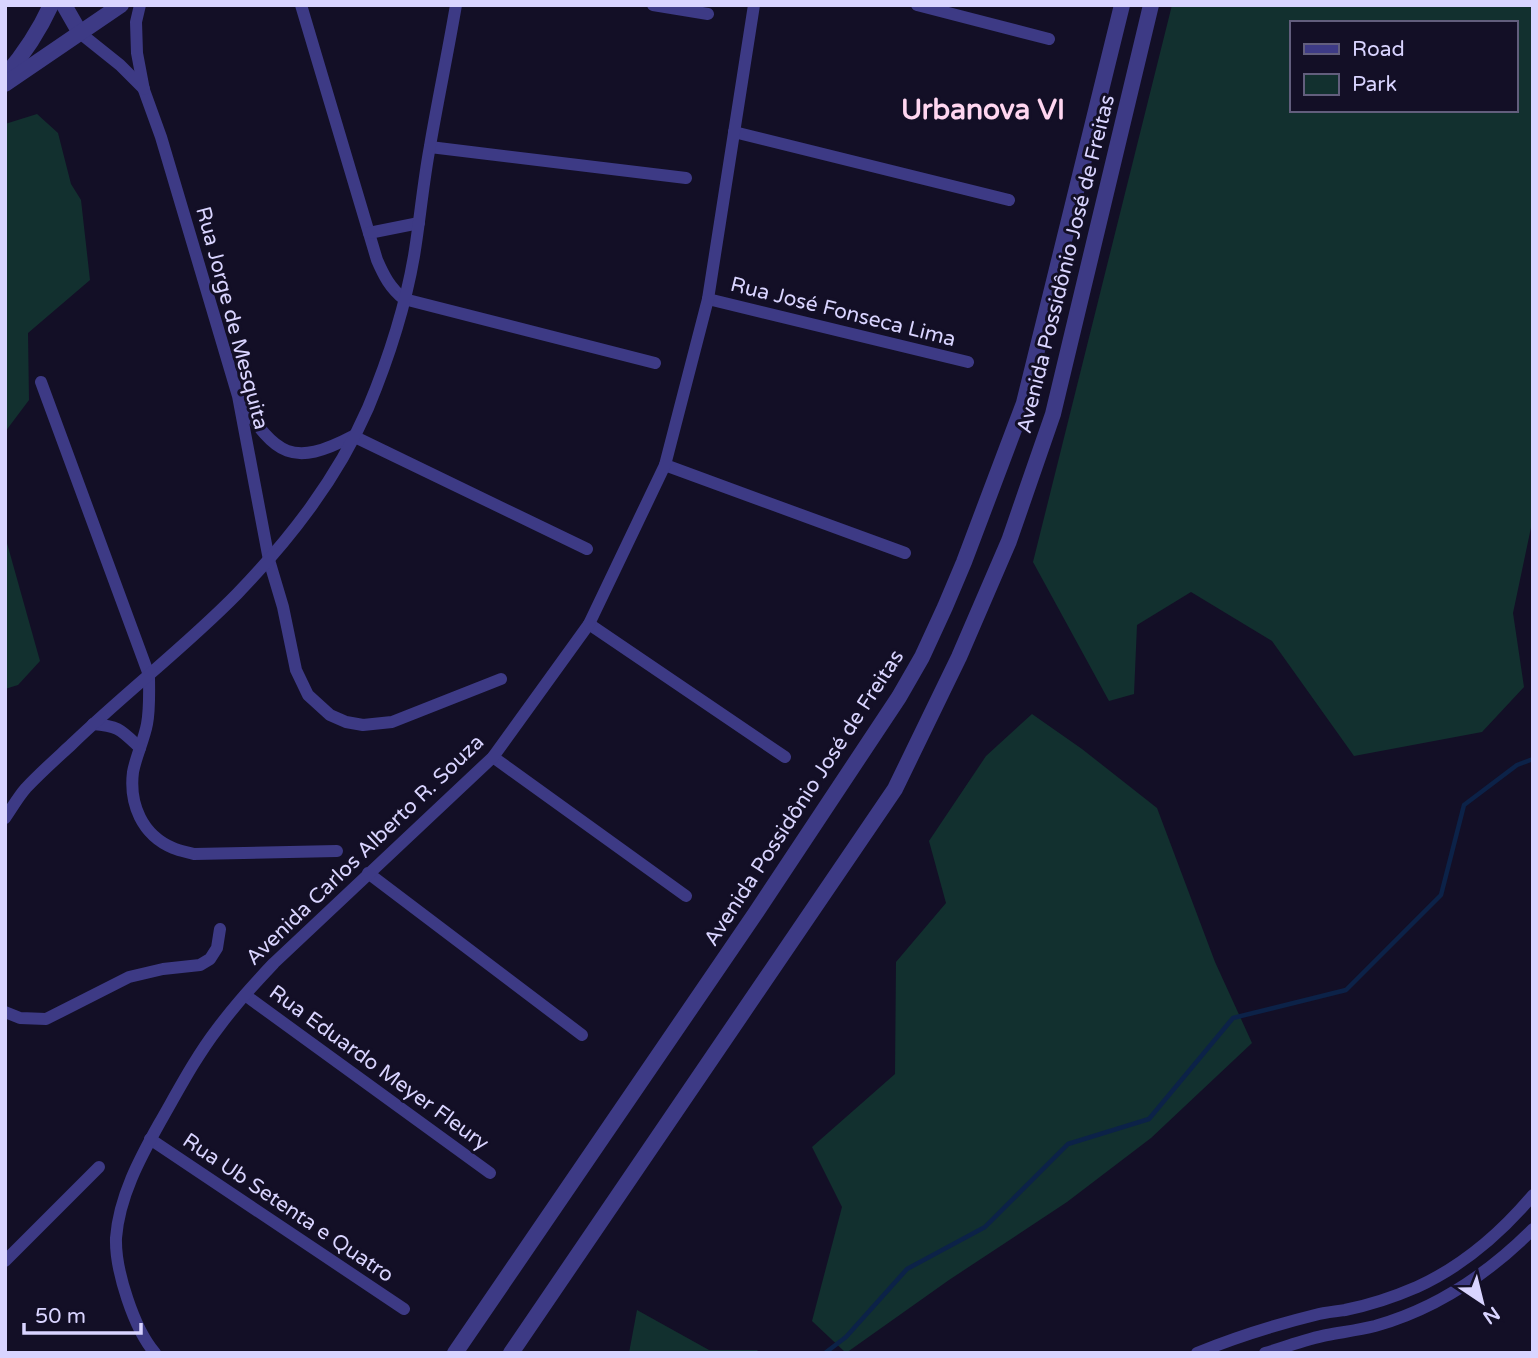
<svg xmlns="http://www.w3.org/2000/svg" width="1538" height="1358" font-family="'Varela Round',sans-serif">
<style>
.green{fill:#12302f;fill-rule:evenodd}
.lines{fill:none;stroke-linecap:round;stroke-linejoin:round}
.stream{stroke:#0c2248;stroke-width:4.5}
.minor{stroke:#3d3a85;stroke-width:12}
.tertiary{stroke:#3d3a85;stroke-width:16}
.labels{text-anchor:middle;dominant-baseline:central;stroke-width:6;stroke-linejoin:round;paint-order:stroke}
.street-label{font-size:21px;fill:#d9d4ff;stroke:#130f26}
.district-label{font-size:28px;font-weight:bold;fill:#ffd6f0;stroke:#130f26}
</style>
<rect width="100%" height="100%" fill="#130f26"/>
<g class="green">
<path d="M1172,5H1533V518L1513,613L1524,687L1482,732L1354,756L1272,641L1191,592L1137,625L1134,694L1109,701L1033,562ZM1291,23H1515V110H1291Z"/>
<polygon points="37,114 58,133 71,184 81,200 90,280 28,333 29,400 5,432 5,124"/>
<polygon points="5,536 40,661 18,685 5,689"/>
<polygon points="1032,714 1082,749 1157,808 1215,962 1252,1043 1151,1138 1067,1202 949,1280 846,1353 812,1321 842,1207 812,1147 895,1074 896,962 946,903 929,841 986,756"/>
<polygon points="637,1310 709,1350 757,1350 760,1353 629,1353"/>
</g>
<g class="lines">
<polyline class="stream" points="825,1353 846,1337 907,1269 985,1227 1068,1144 1149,1119 1233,1018 1346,990 1441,895 1464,805 1517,765 1533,759"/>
<g class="minor">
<polyline points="140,5 136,22 137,53 144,90 161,137 238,396 269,560 283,607 296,670 308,695 330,715 346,722 363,725 392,722 501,679"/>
<path d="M301,5L377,260C384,276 390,288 404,299L655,363"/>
<polyline points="653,5 708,14"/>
<polyline points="917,5 1049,39"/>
<polyline points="80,33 120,65 144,89"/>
<polyline points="734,132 1009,200"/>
<polyline points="430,147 686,178"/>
<polyline points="369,233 419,223"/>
<polyline points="708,299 968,362"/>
<path d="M41,382L149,675C149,692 150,708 147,724C144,740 136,756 133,772C129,804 142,835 173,848C180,851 187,852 194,854L337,851"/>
<path d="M241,401C276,455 292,468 353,436L587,549"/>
<polyline points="665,465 905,553"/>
<polyline points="589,624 785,757"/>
<path d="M93,724C119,726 121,730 140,748"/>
<polyline points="493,757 686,896"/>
<path d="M5,818C12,808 18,797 26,788C41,772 57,758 72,744C126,692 185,647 237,594C290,539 337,479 368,408C388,360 405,308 414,256C420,220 423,183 430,146C438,99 448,52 456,5"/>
<polyline points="368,873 582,1035"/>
<polyline points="245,995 490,1173"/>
<polyline points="5,1012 20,1018 46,1019 129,977 163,969 200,965 210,959 217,948 220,929"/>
<polyline points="150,1139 404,1309"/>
<polyline points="5,1261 99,1167"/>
<path d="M155,1353C134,1329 115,1270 116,1238C119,1197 140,1158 159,1124C178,1091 195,1058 218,1028C235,1005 254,984 274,963L493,757L589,624L665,465L708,299L754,5"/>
<path d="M1197,1353C1236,1337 1278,1324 1319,1314C1328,1312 1337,1311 1345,1310C1370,1305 1394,1297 1417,1287C1463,1266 1501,1233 1533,1195"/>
<path d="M1265,1353C1286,1347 1306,1339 1327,1335C1343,1332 1359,1330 1375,1326C1436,1309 1488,1274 1533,1229"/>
</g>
<g class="tertiary">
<polyline points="64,5 80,33"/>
<path d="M5,76C24,54 39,31 51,5"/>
<polyline points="5,84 121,5"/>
<polyline points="455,1353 755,914 899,697 922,657 945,607 964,562 1024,403 1122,5"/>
<polyline points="511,1353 895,789 959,657 1009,541 1053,414 1151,5"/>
</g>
</g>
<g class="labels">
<g class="street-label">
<text transform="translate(1066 264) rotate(-76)">Avenida Possidônio José de Freitas</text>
<text transform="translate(843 312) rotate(14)">Rua José Fonseca Lima</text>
<text transform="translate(232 318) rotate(75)">Rua Jorge de Mesquita</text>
<text transform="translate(804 798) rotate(-57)">Avenida Possidônio José de Freitas</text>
<text transform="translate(365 850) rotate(-44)">Avenida Carlos Alberto R. Souza</text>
<text transform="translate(379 1068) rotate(36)">Rua Eduardo Meyer Fleury</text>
<text transform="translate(288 1208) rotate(34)">Rua Ub Setenta e Quatro</text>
</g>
<g class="district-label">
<text x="983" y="110">Urbanova VI</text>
</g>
</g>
<rect width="1538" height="1358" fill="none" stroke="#d9d4ff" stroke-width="14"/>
<rect x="1290" y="21" width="228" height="91" fill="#130f26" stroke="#625e7d" stroke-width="2"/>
<rect x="1304" y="44" width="35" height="10" fill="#3d3a85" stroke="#625e7d" stroke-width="2"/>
<text x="1352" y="56" font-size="21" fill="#d9d4ff">Road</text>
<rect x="1304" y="74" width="35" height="21" fill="#12302f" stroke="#625e7d" stroke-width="2"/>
<text x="1352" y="91" font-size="21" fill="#d9d4ff">Park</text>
<g transform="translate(1482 1302) rotate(145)" stroke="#130f26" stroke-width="5" paint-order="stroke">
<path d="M0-5L12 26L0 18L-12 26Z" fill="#d9d4ff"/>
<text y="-10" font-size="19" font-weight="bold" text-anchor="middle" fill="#d9d4ff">N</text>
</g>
<path d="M24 1323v10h117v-10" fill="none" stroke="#d9d4ff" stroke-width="3.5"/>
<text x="35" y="1323" font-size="21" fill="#d9d4ff" stroke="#130f26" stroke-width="5" paint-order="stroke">50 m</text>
</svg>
